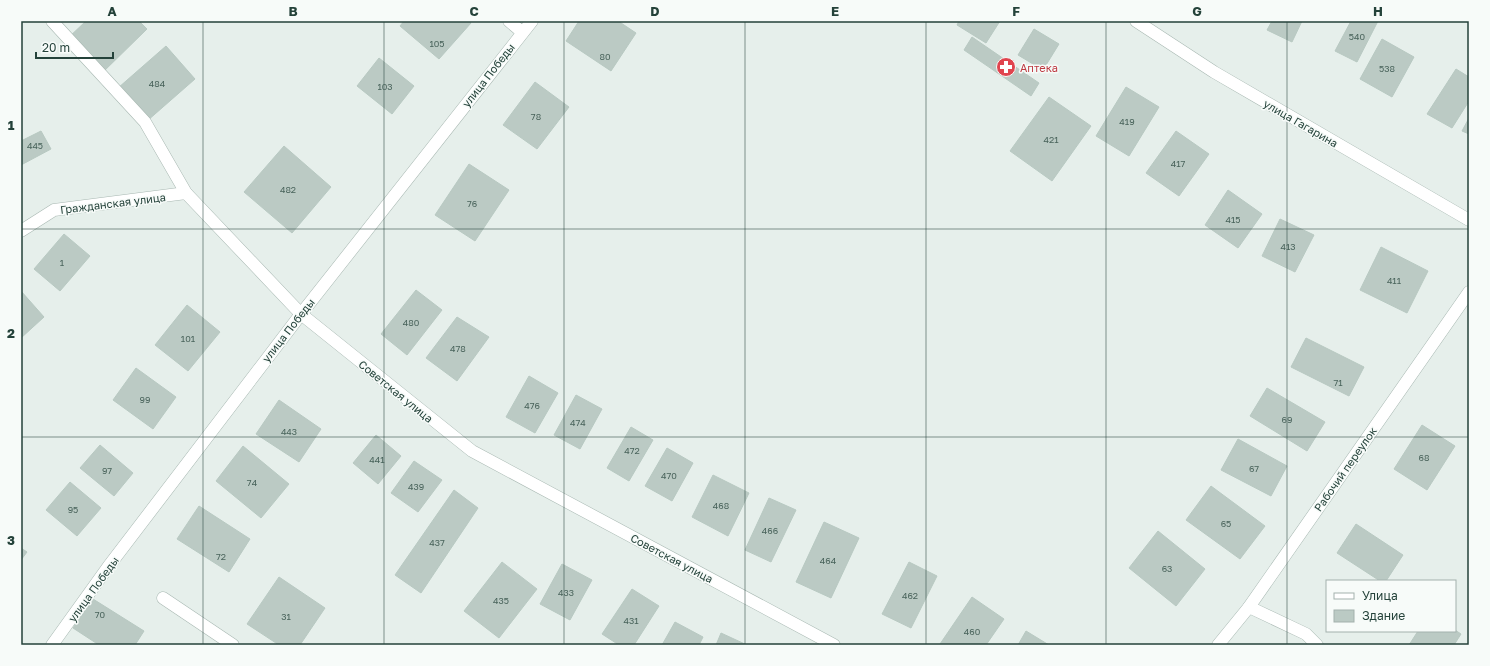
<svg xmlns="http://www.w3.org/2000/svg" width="1490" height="666" font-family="'Golos Text',sans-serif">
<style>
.building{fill:#bbcac4;stroke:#b8c9c2}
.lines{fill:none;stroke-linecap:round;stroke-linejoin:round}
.minor-casing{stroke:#a8b8b2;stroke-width:13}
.tertiary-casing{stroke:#a8b8b2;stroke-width:13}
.minor{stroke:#fff;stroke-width:12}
.tertiary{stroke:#fff;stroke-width:12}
.grid{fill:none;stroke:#24423a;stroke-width:1;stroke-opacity:0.55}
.labels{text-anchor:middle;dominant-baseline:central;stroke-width:3;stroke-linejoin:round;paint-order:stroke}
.number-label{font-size:9px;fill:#4a645c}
.health-label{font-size:11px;fill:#be3a42;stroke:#f7fbf9;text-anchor:start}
.street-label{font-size:11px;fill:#24423a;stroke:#f7fbf9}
.neatline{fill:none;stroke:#24423a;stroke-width:1.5}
.grid-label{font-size:13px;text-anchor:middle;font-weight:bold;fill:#24423a}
</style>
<rect width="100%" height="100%" fill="#e6efeb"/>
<g class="building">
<polygon points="86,21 139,21 147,29 101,74 67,39"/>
<polygon points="404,21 469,21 471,23 439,59 400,26"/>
<polygon points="579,21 618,21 636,33 611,71 566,41"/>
<polygon points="959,21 1000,21 986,43 957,25"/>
<polygon points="1272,21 1302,21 1292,42 1267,30"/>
<polygon points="1351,21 1378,21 1357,62 1335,51"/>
<polygon points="1034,29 1059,44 1043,70 1018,55"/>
<polygon points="972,37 1039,83 1031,96 964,50"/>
<polygon points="1382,39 1414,57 1392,97 1360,79"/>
<polygon points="166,46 195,79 147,121 118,88"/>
<polygon points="379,58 414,86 392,114 357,86"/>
<polygon points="1456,69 1469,77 1469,101 1452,128 1427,114"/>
<polygon points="535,82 569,107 537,149 503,125"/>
<polygon points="1126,87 1159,107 1129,156 1096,136"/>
<polygon points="1049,97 1091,126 1052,181 1010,151"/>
<polygon points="1469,118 1469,134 1462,131"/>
<polygon points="41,131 51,149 21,165 21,141"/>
<polygon points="1176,131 1209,154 1179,196 1146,173"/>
<polygon points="284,146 331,187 292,233 244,192"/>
<polygon points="469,164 509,190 475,241 435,215"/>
<polygon points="1228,190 1262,214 1238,248 1205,225"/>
<polygon points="1280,219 1314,235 1295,272 1262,256"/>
<polygon points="64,234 90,256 60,291 34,269"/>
<polygon points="1381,247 1428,271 1407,313 1360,290"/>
<polygon points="416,290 442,310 407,355 381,334"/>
<polygon points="21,291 44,317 21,338"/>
<polygon points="187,305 220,332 188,371 155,345"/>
<polygon points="457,317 489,337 457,381 426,358"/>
<polygon points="1306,338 1364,367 1349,396 1291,367"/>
<polygon points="136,368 176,397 153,429 113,400"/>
<polygon points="529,376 558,393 535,433 506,417"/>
<polygon points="1267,388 1325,422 1307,451 1250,416"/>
<polygon points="576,395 602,409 580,449 554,435"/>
<polygon points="279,400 321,429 299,462 256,434"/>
<polygon points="1422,425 1455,446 1427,490 1394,469"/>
<polygon points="631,427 653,440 629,481 607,468"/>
<polygon points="376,435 401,456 378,484 353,463"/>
<polygon points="1238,439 1287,466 1271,496 1221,470"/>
<polygon points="100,445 133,473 114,496 80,468"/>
<polygon points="243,446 289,484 261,518 216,481"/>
<polygon points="667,448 693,463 672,501 645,486"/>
<polygon points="414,461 442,480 418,512 391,493"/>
<polygon points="713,475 749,493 728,536 692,517"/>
<polygon points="70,482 101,508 77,536 46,510"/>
<polygon points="1211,486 1265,526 1240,559 1186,520"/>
<polygon points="454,490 478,508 421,593 395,575"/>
<polygon points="769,498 796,510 771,562 745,550"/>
<polygon points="199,506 250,539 229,572 177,539"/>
<polygon points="824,522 859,538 831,598 796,582"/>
<polygon points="1356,524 1403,555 1386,581 1380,581 1337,553"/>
<polygon points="1158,531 1205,569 1176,606 1129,568"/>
<polygon points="21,548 27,552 21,560"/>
<polygon points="502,562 537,589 499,638 464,611"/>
<polygon points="909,562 937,576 911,628 882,614"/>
<polygon points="562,564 592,580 570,620 540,604"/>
<polygon points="279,577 325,608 300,645 279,645 247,624"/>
<polygon points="632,589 659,606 634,645 619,645 602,634"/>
<polygon points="972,597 1004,619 986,645 941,645 940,644"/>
<polygon points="93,599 144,631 135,645 99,645 73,628"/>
<polygon points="675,622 703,637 699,645 662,645"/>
<polygon points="1455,630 1461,634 1454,645 1409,645 1418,631"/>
<polygon points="1026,631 1049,645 1018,645"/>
<polygon points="721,633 747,645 716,645"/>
</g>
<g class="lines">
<defs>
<g id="minor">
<polyline points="509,21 522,32"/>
<polyline points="1136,21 1214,72 1469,220"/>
<polyline points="21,231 54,210 186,193"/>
<polyline points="163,598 233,645"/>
<polyline points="1249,607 1306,634 1317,645"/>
<polyline points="1218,645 1249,607 1469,292"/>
</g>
<g id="tertiary">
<polyline points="52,21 145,122 186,193 301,314 472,451 834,645"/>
<polyline points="52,645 108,567 301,314 532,21"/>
</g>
</defs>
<use href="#minor" class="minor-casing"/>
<use href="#tertiary" class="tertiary-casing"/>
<use href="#minor" class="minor"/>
<use href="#tertiary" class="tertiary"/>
</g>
<path class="grid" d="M203,21V645M384,21V645M564,21V645M745,21V645M926,21V645M1106,21V645M1287,21V645M21,229H1469M21,437H1469"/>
<defs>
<symbol id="pharmacy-disc" viewBox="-11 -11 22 22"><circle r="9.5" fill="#e0444e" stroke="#f7fbf9"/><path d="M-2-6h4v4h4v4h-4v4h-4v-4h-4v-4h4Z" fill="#fff"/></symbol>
</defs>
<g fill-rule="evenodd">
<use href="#pharmacy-disc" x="995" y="56" width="22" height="22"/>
</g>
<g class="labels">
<g class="number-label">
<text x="1357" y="36">540</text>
<text x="437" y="43">105</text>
<text x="605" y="56">80</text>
<text x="1387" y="68">538</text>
<text x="157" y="83">484</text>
<text x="385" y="86">103</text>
<text x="536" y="116">78</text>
<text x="1127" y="121">419</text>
<text x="1051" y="139">421</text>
<text x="35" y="145">445</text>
<text x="1178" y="163">417</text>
<text x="288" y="189">482</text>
<text x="472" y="203">76</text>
<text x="1233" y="219">415</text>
<text x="1288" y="246">413</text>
<text x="62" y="262">1</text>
<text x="1394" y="280">411</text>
<text x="411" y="322">480</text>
<text x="188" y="338">101</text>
<text x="458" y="348">478</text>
<text x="1338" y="382">71</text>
<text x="145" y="399">99</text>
<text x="532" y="405">476</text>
<text x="1287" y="419">69</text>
<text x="578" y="422">474</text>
<text x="289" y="431">443</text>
<text x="632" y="450">472</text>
<text x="1424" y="457">68</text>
<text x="377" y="459">441</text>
<text x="1254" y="468">67</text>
<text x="107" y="470">97</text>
<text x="669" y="475">470</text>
<text x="252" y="482">74</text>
<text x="416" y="486">439</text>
<text x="721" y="505">468</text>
<text x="73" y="509">95</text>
<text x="1226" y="523">65</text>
<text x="770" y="530">466</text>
<text x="437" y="542">437</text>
<text x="221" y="556">72</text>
<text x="828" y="560">464</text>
<text x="1167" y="568">63</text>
<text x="566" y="592">433</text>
<text x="910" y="595">462</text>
<text x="501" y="600">435</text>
<text x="100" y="614">70</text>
<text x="286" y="616">31</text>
<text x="631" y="620">431</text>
<text x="972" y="631">460</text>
</g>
<g class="health-label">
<text x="1020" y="67">Аптека</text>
</g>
<g class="street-label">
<text transform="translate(488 75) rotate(-52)">улица Победы</text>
<text transform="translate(1301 123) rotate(30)">улица Гагарина</text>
<text transform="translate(113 203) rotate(-7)">Гражданская улица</text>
<text transform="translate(288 330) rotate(-52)">улица Победы</text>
<text transform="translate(396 391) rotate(39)">Советская улица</text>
<text transform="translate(1345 469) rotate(-55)">Рабочий переулок</text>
<text transform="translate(672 558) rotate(28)">Советская улица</text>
<text transform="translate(93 589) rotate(-54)">улица Победы</text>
</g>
</g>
<rect width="1490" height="666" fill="none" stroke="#f7fbf9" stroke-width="44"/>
<rect x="1326" y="580" width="130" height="52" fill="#f7fbf9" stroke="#a3b1ad"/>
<rect x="1334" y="593" width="20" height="6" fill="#ffffff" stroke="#a3b1ad"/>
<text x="1362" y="600" font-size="12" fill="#24423a">Улица</text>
<rect x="1334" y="610" width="20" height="12" fill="#bbcac4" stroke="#a3b1ad"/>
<text x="1362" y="620" font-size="12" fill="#24423a">Здание</text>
<path d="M36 52v6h77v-6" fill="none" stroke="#24423a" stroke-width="2"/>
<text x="42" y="52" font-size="12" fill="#24423a" stroke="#f7fbf9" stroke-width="3" paint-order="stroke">20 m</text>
<rect x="22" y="22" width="1446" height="622" class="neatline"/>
<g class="grid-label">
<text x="112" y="16">A</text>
<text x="293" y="16">B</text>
<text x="474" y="16">C</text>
<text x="655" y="16">D</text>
<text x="835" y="16">E</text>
<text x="1016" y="16">F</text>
<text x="1197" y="16">G</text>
<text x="1378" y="16">H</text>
<text x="11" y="130">1</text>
<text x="11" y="338">2</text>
<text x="11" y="545">3</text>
</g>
</svg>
